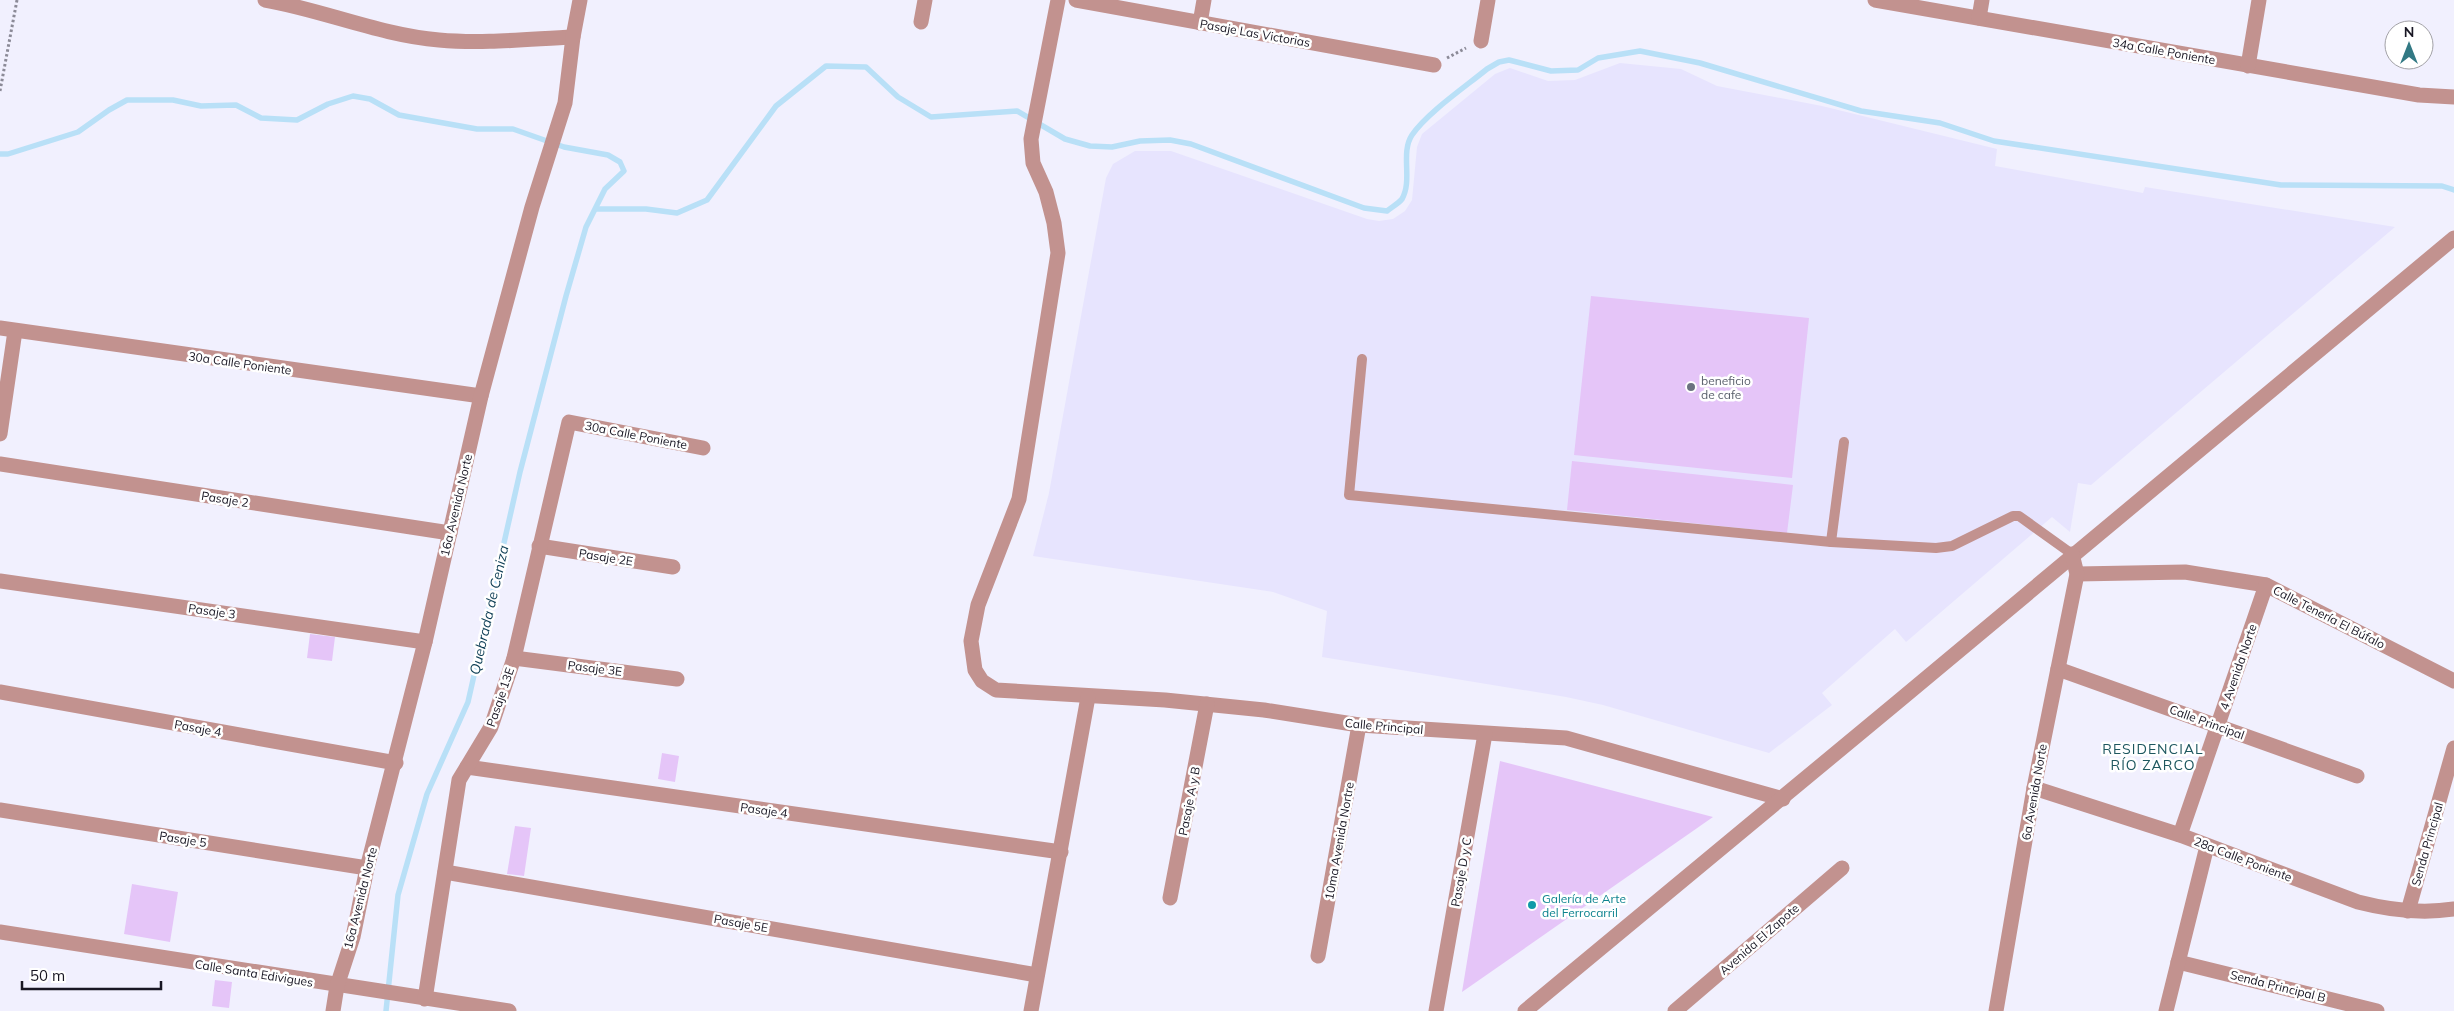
<svg xmlns="http://www.w3.org/2000/svg" width="2454" height="1011" font-family="Mulish,sans-serif">
<style>
.built{fill:#e7e4fe}
.lines{fill:none;stroke-linecap:round;stroke-linejoin:round}
.stream{stroke:#b9e0f7;stroke-width:5.5}
.building{fill:#e5c5f8}
.path{stroke:#8b8a97;stroke-width:3;stroke-dasharray:2.5 2.5;stroke-linecap:butt}
.lane{stroke:#c2928f;stroke-width:10}
.street{stroke:#c2928f;stroke-width:15}
.worship-dot{fill:#6b7280;stroke:#fff;stroke-width:2}
.culture-dot{fill:#0f9aa8;stroke:#fff;stroke-width:2}
.labels{text-anchor:middle;dominant-baseline:central;stroke-width:5;stroke-linejoin:round;paint-order:stroke}
.street-label{font-size:12px;fill:#181623;stroke:#fff}
.worship-label{font-size:12px;fill:#5b616d;stroke:#fff;text-anchor:start}
.culture-label{font-size:12px;fill:#0d838f;stroke:#fff;text-anchor:start}
.water-label{font-size:14px;font-style:italic;fill:#0c3d54;stroke:#fff}
.neighbourhood-label{font-size:14px;letter-spacing:1px;fill:#1e575f;stroke:#fff}
</style>
<rect width="100%" height="100%" fill="#f1f0fe"/>
<polygon class="built" points="1620,63 1681,69 1717,86 1822,106 1997,149 1995,166 2143,193 2145,187 2395,227 2091,485 2078,483 2070,532 2052,517 1906,642 1895,629 1822,693 1832,705 1769,753 1603,705 1566,697 1322,657 1327,611 1273,592 1033,556 1049,493 1106,178 1113,164 1135,151 1171,151 1367,219 1379,221 1393,219 1405,211 1412,200 1417,147 1422,134 1495,74 1510,68 1548,81 1575,80"/>
<g class="lines">
<g class="stream">
<polyline points="0,154 8,154 78,132 109,110 127,100 173,100 201,106 236,105 261,118 297,120 328,104 353,96 370,99 399,115 477,129 513,129 564,147 608,155 620,162 624,171 605,189 586,227 566,296 520,472 468,702 427,794 398,895 386,1011"/>
<path d="M597,209H646L677,213L707,200L776,106L826,66L866,67L898,97L931,117L1017,111L1065,139L1090,146L1112,147L1140,141L1170,140L1191,144L1364,208L1387,211C1392,207 1399,203 1402,199C1413,180 1400,153 1412,135C1427,113 1465,87 1487,69L1499,62L1509,60L1551,71L1578,70L1598,58L1640,51L1700,63L1861,111L1940,123L1994,141L2281,185L2442,186L2454,190"/>
</g>
</g>
<g class="building">
<polygon points="1591,296 1809,318 1792,478 1574,455"/>
<polygon points="1572,461 1793,485 1787,533 1567,510"/>
<polygon points="310,634 335,637 332,661 307,658"/>
<polygon points="662,753 679,756 675,782 658,779"/>
<polygon points="1500,761 1713,817 1462,992"/>
<polygon points="515,826 531,828 524,876 507,874"/>
<polygon points="132,884 178,892 170,942 124,934"/>
<polygon points="215,980 232,982 229,1008 212,1006"/>
</g>
<g class="lines">
<g class="path">
<polyline points="1447,58 1466,48"/>
<polyline points="0,91 17,0"/>
</g>
<g class="lane">
<polyline points="1362,359 1349,495 1831,542 1936,548 1952,546 2013,516 2019,516 2072,554"/>
<polyline points="1831,542 1844,442"/>
</g>
<g class="street">
<path d="M265,0C323,10 380,35 439,40C483,44 529,39 573,37"/>
<polyline points="1058,0 1031,139 1033,163 1046,192 1054,223 1058,253 1019,499 978,605 971,641 975,670 982,681 996,690 1165,700 1264,710 1359,725 1566,738 1783,799"/>
<polyline points="1076,0 1434,65"/>
<polyline points="1875,0 2419,95 2454,97"/>
<polyline points="1979,18 1982,0"/>
<polyline points="921,22 925,0"/>
<polyline points="1200,23 1204,0"/>
<polyline points="1481,41 1488,0"/>
<polyline points="2248,66 2259,0"/>
<polyline points="0,328 481,396"/>
<polyline points="0,434 15,331"/>
<polyline points="0,464 450,533"/>
<polyline points="539,546 673,567"/>
<polyline points="2077,574 2185,572 2266,585 2454,681"/>
<polyline points="0,581 425,642"/>
<polyline points="514,658 677,679"/>
<polyline points="2058,669 2357,776"/>
<polyline points="0,692 396,763"/>
<polyline points="467,767 1061,852"/>
<path d="M2034,788L2180,835L2358,902C2389,910 2422,914 2454,909"/>
<polyline points="0,810 367,868"/>
<polyline points="2180,835 2266,585"/>
<polyline points="445,872 1037,975"/>
<polyline points="1170,898 1207,704"/>
<polyline points="2408,911 2454,748"/>
<polyline points="0,932 509,1011"/>
<polyline points="1318,956 1359,725"/>
<polyline points="2178,962 2377,1011"/>
<polyline points="425,999 459,780 491,727 514,658 569,422 703,448"/>
<polyline points="333,1011 337,986 353,937 367,868 425,642 481,396 532,207 565,103 573,37 580,0"/>
<polyline points="1031,1011 1088,697"/>
<polyline points="1436,1011 1485,734"/>
<path d="M1525,1011C1836,755 2144,495 2454,238"/>
<polyline points="1675,1011 1842,868"/>
<polyline points="1996,1011 2034,788 2077,574 2072,554"/>
<polyline points="2166,1011 2207,846"/>
</g>
</g>
<circle class="worship-dot" cx="1691" cy="387" r="5"/>
<circle class="culture-dot" cx="1532" cy="905" r="5"/>
<g class="labels">
<g class="street-label">
<text transform="translate(1255 33) rotate(10)">Pasaje Las Victorias</text>
<text transform="translate(2164 51) rotate(10)">34a Calle Poniente</text>
<text transform="translate(240 363) rotate(8)">30a Calle Poniente</text>
<text transform="translate(636 435) rotate(11)">30a Calle Poniente</text>
<text transform="translate(225 499) rotate(9)">Pasaje 2</text>
<text transform="translate(456 505) rotate(-77)">16a Avenida Norte</text>
<text transform="translate(606 557) rotate(9)">Pasaje 2E</text>
<text transform="translate(212 611) rotate(8)">Pasaje 3</text>
<text transform="translate(2329 617) rotate(27)">Calle Tenería El Búfalo</text>
<text transform="translate(2238 667) rotate(-71)">4 Avenida Norte</text>
<text transform="translate(595 668) rotate(7)">Pasaje 3E</text>
<text transform="translate(500 697) rotate(-71)">Pasaje 13E</text>
<text transform="translate(2207 722) rotate(20)">Calle Principal</text>
<text transform="translate(1384 726) rotate(5)">Calle Principal</text>
<text transform="translate(198 728) rotate(10)">Pasaje 4</text>
<text transform="translate(2034 792) rotate(-80)">6a Avenida Norte</text>
<text transform="translate(1189 801) rotate(-79)">Pasaje A y B</text>
<text transform="translate(764 810) rotate(8)">Pasaje 4</text>
<text transform="translate(183 839) rotate(9)">Pasaje 5</text>
<text transform="translate(1339 841) rotate(-80)">10ma Avenida Nortre</text>
<text transform="translate(2427 844) rotate(-74)">Senda Principal</text>
<text transform="translate(2243 859) rotate(21)">28a Calle Poniente</text>
<text transform="translate(1461 872) rotate(-80)">Pasaje D y C</text>
<text transform="translate(360 898) rotate(-76)">16a Avenida Norte</text>
<text transform="translate(741 923) rotate(10)">Pasaje 5E</text>
<text transform="translate(1759 939) rotate(-41)">Avenida El Zapote</text>
<text transform="translate(254 973) rotate(9)">Calle Santa Edivigues</text>
<text transform="translate(2278 986) rotate(14)">Senda Principal B</text>
</g>
<g class="worship-label">
<text x="1701" y="380">beneficio<tspan x="1701" dy="14">de cafe</tspan></text>
</g>
<g class="culture-label">
<text x="1542" y="898">Galería de Arte<tspan x="1542" dy="14">del Ferrocarril</tspan></text>
</g>
<g class="water-label">
<text transform="translate(489 610) rotate(-77)">Quebrada de Ceniza</text>
</g>
<g class="neighbourhood-label">
<text x="2153" y="749">RESIDENCIAL<tspan x="2153" dy="16">RÍO ZARCO</tspan></text>
</g>
</g>
<g transform="translate(2409 45)"><circle r="24" fill="#ffffff" stroke="#a3a2a7"/>
<path d="M0-4L9 19L0 12L-9 19Z" fill="#327984"/>
<text y="-8" font-size="14" font-weight="bold" text-anchor="middle" fill="#181623">N</text>
</g>
<path d="M22 981v8h139v-8" fill="none" stroke="#181623" stroke-width="2.5"/>
<text x="30" y="981" font-size="15" fill="#181623" stroke="#ffffff" stroke-width="4" paint-order="stroke">50 m</text>
</svg>
